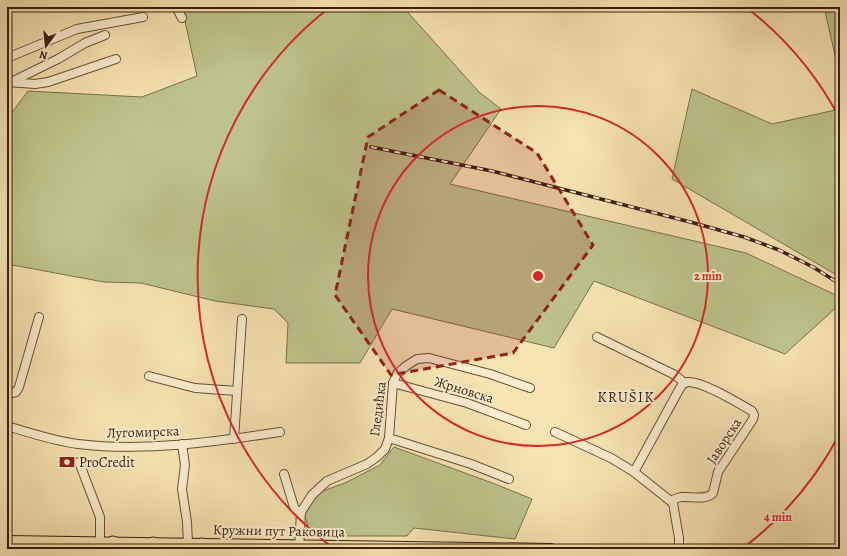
<svg xmlns="http://www.w3.org/2000/svg" width="847" height="556" font-family="Alegreya,serif">
<style>
.green{fill:#bec38b;stroke:#7b714c}
.lines{fill:none;stroke-linecap:round;stroke-linejoin:round}
.minor-casing{stroke:#685037;stroke-width:10}
.major-casing{stroke:#381f0e;stroke-width:12}
.highway-casing{stroke:#381f0e;stroke-width:13}
.minor{stroke:#faedcd;stroke-width:8}
.major{stroke:#f7e3b2;stroke-width:10}
.highway{stroke:#f7e3b2;stroke-width:11}
.rail-casing{stroke:#381f0e;stroke-width:3.5}
.rail{stroke:#faedcd;stroke-width:2;stroke-dasharray:6;stroke-linecap:butt}
.marked{fill:#8f2418;fill-opacity:0.2;stroke:#8f2418;stroke-width:3;stroke-dasharray:8 5;stroke-linejoin:round}
.ring{fill:none;stroke:#d62828;stroke-width:2}
.labels{text-anchor:middle;dominant-baseline:central;stroke-width:4;stroke-linejoin:round;paint-order:stroke}
.street-label{font-size:14px;fill:#381f0e;stroke:#faedcd}
.poi-label{font-size:14px;fill:#381f0e;stroke:#faedcd;text-anchor:start}
.neighbourhood-label{font-size:15px;letter-spacing:1px;fill:#381f0e;stroke:#faedcd}
.centre{fill:#d62828;stroke:#faedcd;stroke-width:2}
.ring-label{font-size:12px;text-anchor:middle;font-weight:bold;fill:#d62828;stroke:#faedcd;stroke-width:4;stroke-linejoin:round;paint-order:stroke}
</style>
<rect width="100%" height="100%" fill="#f7e3b2"/>
<filter id="stains"><feTurbulence type="fractalNoise" baseFrequency=".005" numOctaves="4"/><feColorMatrix values="0 0 0 0 .2 0 0 0 0 .09 0 0 0 0 .02 0 0 0 .5 -.17"/></filter>
<radialGradient id="worn" r=".72"><stop offset=".6" stop-color="#630" stop-opacity="0"/><stop offset="1" stop-color="#630" stop-opacity=".3"/></radialGradient>
<g class="green">
<polygon points="182,7 403,7 479,92 501,109 450,184 746,253 840,297 840,304 785,354 594,281 554,348 392,309 360,363 286,363 288,323 274,309 215,301 141,283 104,282 7,264 7,119 28,91 142,97 197,76"/>
<polygon points="824,7 840,7 840,77"/>
<polygon points="692,89 772,124 840,109 840,277 672,179"/>
<polygon points="394,447 495,484 532,499 515,539 414,528 407,536 311,536 304,513 320,492 345,483 380,465"/>
</g>
<g class="lines">
<defs>
<g id="minor">
<polyline points="176,7 182,18"/>
<polyline points="7,58 77,29 143,17"/>
<polyline points="7,82 35,84 48,82 116,59"/>
<polyline points="11,82 58,59 85,43 105,35"/>
<polyline points="597,337 673,374 681,380 684,383"/>
<polyline points="149,376 195,388 237,391"/>
<polyline points="393,383 467,403 526,425"/>
<polyline points="7,394 16,392 19,387 39,317"/>
<path d="M7,426C30,433 54,441 78,444C145,452 214,442 280,432"/>
<polyline points="555,432 611,458 634,472"/>
<polyline points="389,438 471,464 509,479"/>
<polyline points="234,439 242,319"/>
<polyline points="182,444 185,465 182,489 187,522 188,544"/>
<polyline points="79,462 100,517 100,542"/>
<polyline points="284,474 294,507 296,510 301,512"/>
<path d="M671,501C674,499 677,498 681,497C690,496 706,501 713,493L718,472L753,419L754,415L752,411C738,403 703,381 687,382C684,383 682,385 680,388L634,472L673,503L679,538V549"/>
<polyline points="299,549 301,512 312,495 327,481 367,464 377,457 385,449 389,438 393,383 397,374 406,366 417,359 429,358 490,374 530,388"/>
</g>
<polyline id="major" points="7,541 551,549"/>
<g id="highway">
<polyline points="113,542 127,549"/>
<polyline points="151,549 153,543"/>
<polyline points="182,549 202,544"/>
</g>
</defs>
<use href="#minor" class="minor-casing"/>
<use href="#major" class="major-casing"/>
<use href="#highway" class="highway-casing"/>
<use href="#minor" class="minor"/>
<use href="#major" class="major"/>
<use href="#highway" class="highway"/>
<defs>
<polyline id="rail" points="371,147 492,171 694,223 744,237 779,250 813,267 840,284"/>
</defs>
<use href="#rail" class="rail-casing"/>
<use href="#rail" class="rail"/>
</g>
<path class="marked" d="M439,90L537,153L593,245L513,353L391,375L335,295L368,137Z"/>
<g class="ring">
<circle cx="538" cy="276" r="170"/>
<path d="M840 433A340 340 0 0 1 743 548M333 548A340 340 0 0 1 329 8M747 8A340 340 0 0 1 840 119"/>
</g>
<defs>
<symbol id="bank-bare" viewBox="-9 -9 18 18"><path d="M-6-4H6V4H-6ZM0-2.3a2.3 2.3 0 1 0 0 4.6a2.3 2.3 0 1 0 0-4.6Z" fill="#8f2418" stroke="#faedcd" stroke-width="2.5" paint-order="stroke"/></symbol>
</defs>
<g fill-rule="evenodd">
<use href="#bank-bare" x="56" y="451" width="22" height="22"/>
</g>
<g class="labels">
<g class="street-label">
<text transform="translate(464 390) rotate(17)">Жрновска</text>
<text transform="translate(378 409) rotate(-83)">Гледићка</text>
<text transform="translate(143 432) rotate(-2)">Лугомирска</text>
<text transform="translate(724 441) rotate(-57)">Јаворска</text>
<text transform="translate(279 531) rotate(1)">Кружни пут Раковица</text>
</g>
<g class="poi-label">
<text x="79" y="462">ProCredit</text>
</g>
<g class="neighbourhood-label">
<text x="626" y="397">KRUŠIK</text>
</g>
</g>
<circle cx="538" cy="276" r="6" class="centre"/>
<g class="ring-label">
<text x="708" y="280">2 min</text>
<text x="778" y="521">4 min</text>
</g>
<rect width="847" height="556" fill="none" stroke="#f7e3b2" stroke-width="24"/>
<rect x="8" y="8" width="831" height="540" fill="none" stroke="#381f0e" stroke-width="2"/>
<rect x="12" y="12" width="823" height="532" fill="none" stroke="#381f0e"/>
<g transform="translate(46 46) rotate(195)" stroke="#faedcd" stroke-width="3" paint-order="stroke">
<path d="M0-3L7 15L0 10L-7 15Z" fill="#381f0e"/>
<text y="-6" font-size="11" font-weight="bold" text-anchor="middle" fill="#381f0e">N</text>
</g>
<rect width="100%" height="100%" filter="url(#stains)"/>
<rect width="100%" height="100%" fill="url(#worn)"/>
</svg>
